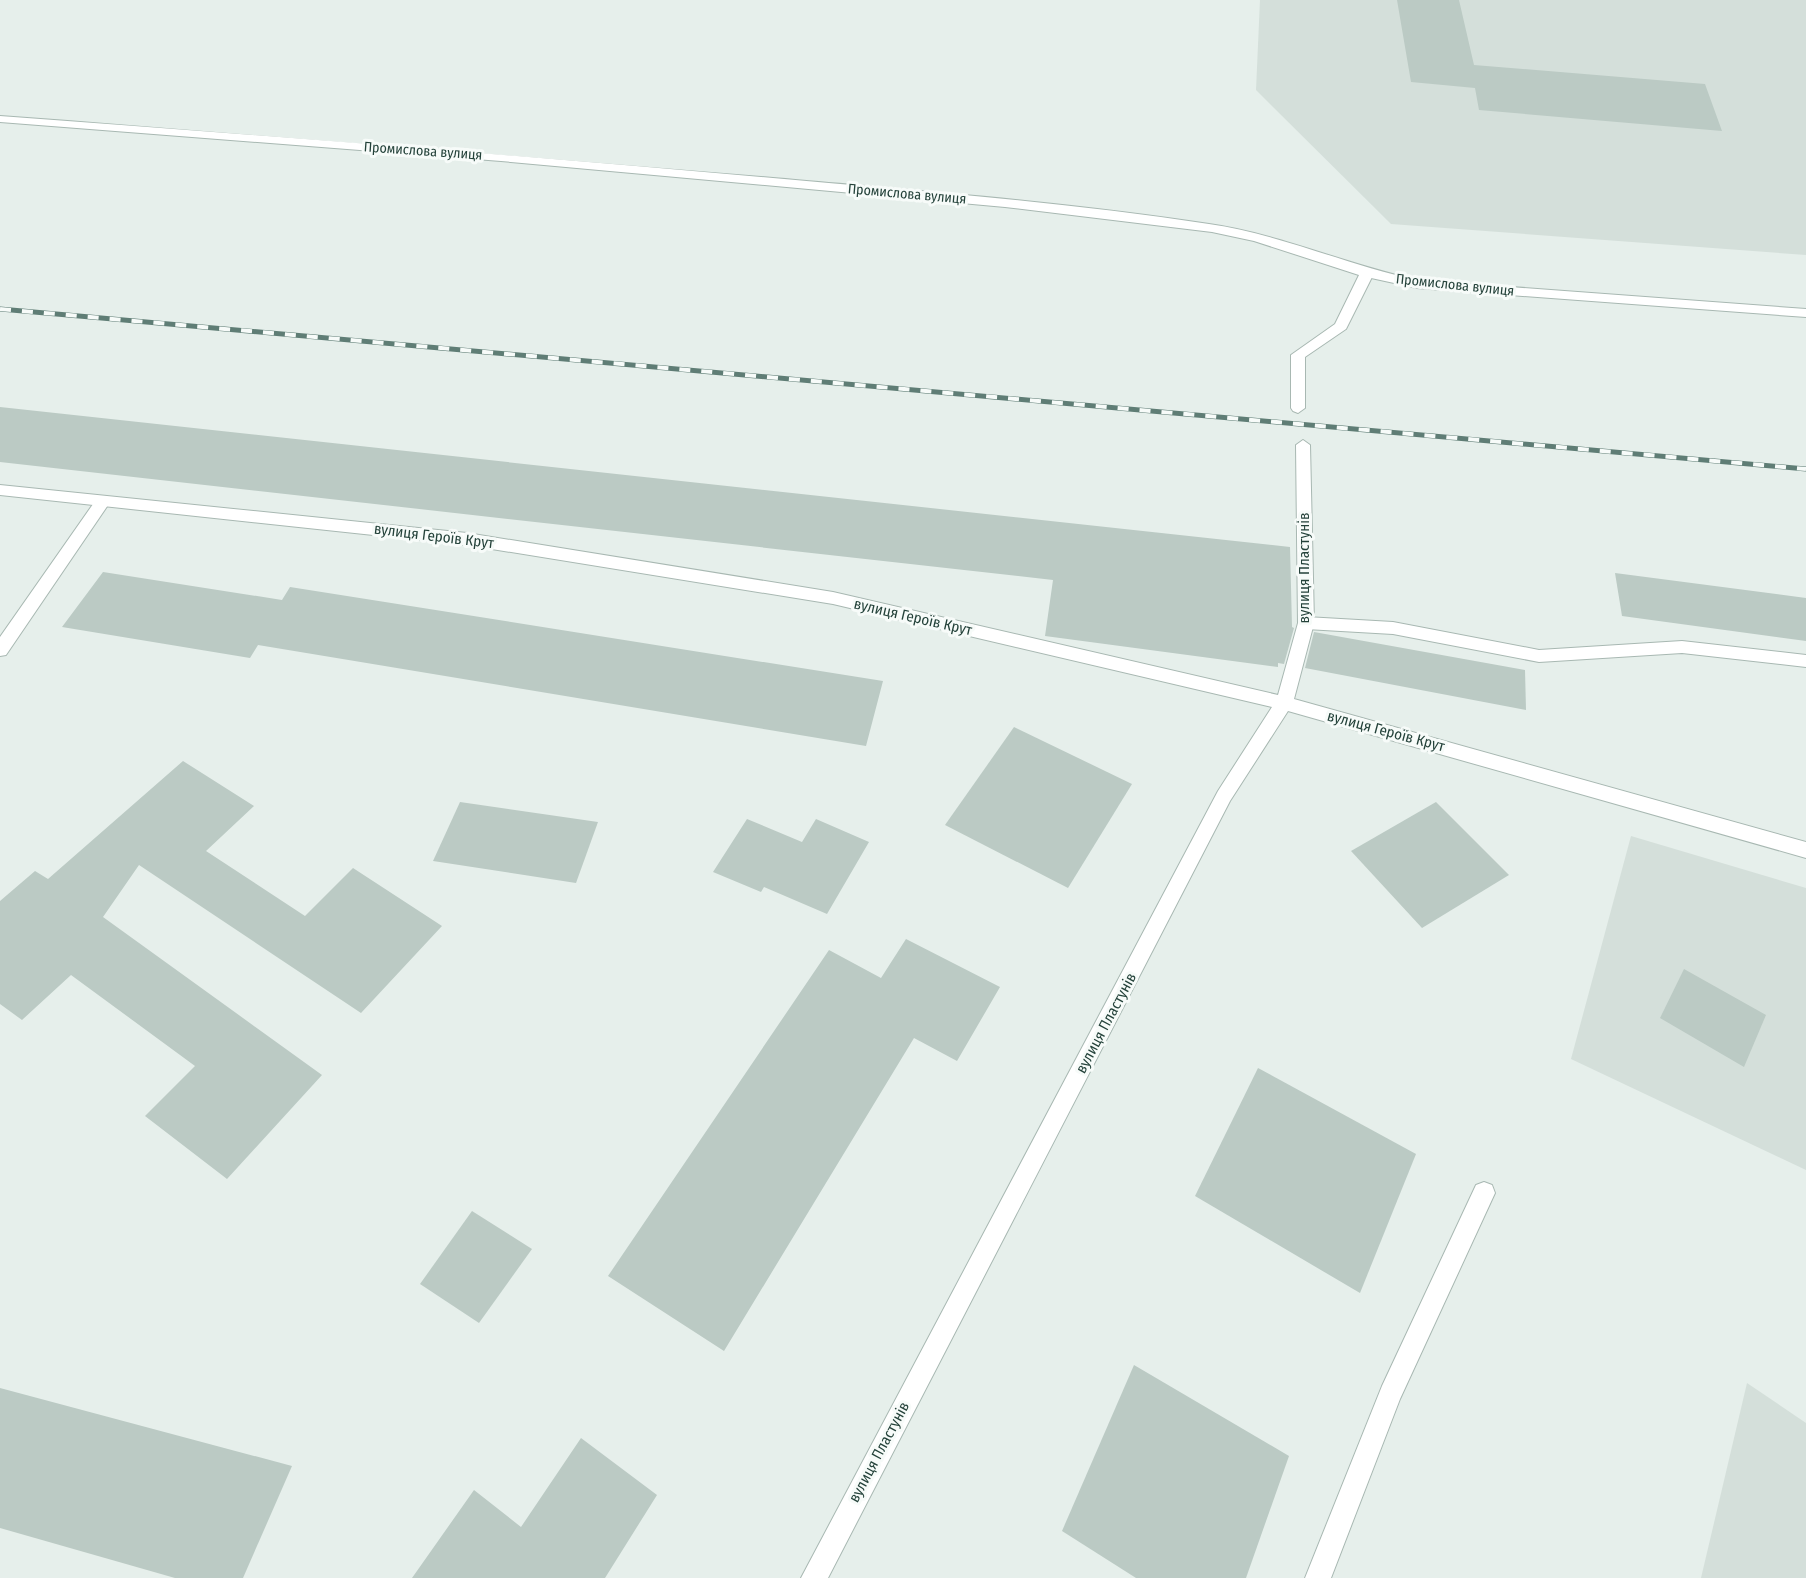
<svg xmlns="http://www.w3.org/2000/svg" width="1806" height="1578" font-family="'Fira Sans Condensed',sans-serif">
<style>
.built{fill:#d4dfda}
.building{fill:#bbcac4}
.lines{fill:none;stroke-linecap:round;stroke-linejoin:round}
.service-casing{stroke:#a8b8b2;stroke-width:2}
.minor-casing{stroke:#a8b8b2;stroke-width:2}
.tertiary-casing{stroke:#a8b8b2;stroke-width:2}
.service{fill:#fff;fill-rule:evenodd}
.minor{fill:#fff;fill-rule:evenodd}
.tertiary{fill:#fff;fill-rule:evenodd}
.rail-casing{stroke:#5f7d75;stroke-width:5}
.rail{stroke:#f7fbf9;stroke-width:4;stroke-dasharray:11;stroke-linecap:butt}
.labels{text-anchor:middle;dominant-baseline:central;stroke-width:6;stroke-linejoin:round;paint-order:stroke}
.far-street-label{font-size:14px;fill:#24423a;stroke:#f7fbf9}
.street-label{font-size:15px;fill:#24423a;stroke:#f7fbf9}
</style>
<rect width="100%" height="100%" fill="#e6efeb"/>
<g class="built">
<polygon points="1260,0 1806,0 1806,255 1391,224 1256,90"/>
<polygon points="1631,836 1806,888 1806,1170 1571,1059"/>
<polygon points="1747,1383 1806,1423 1806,1578 1701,1578"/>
</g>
<g class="building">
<polygon points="1397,0 1459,0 1474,65 1705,84 1722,131 1479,110 1475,88 1411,82"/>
<polygon points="0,407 1290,547 1292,627 1294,628 1284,664 1278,663 1278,667 1045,636 1053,580 0,462"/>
<polygon points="103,572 282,600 290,587 883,681 866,746 258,645 250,658 62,627"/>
<polygon points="1615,573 1806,598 1806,641 1622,616"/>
<polygon points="1314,632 1525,670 1526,710 1305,668"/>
<polygon points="1014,727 1132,784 1068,888 945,825"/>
<polygon points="183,761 254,806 206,851 305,916 353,868 442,926 361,1013 139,865 103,917 322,1075 227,1179 145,1116 195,1066 71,975 22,1020 0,1004 0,901 35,871 48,879"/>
<polygon points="460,802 598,822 576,883 433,861"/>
<polygon points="1436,802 1509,875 1422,928 1351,851"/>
<polygon points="747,819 802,842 816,819 869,842 827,914 764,887 761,892 713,872"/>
<polygon points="906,939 1000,987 957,1061 914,1038 724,1351 608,1276 829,950 881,978"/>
<polygon points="1684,969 1766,1015 1744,1067 1660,1018"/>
<polygon points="1258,1068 1416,1154 1360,1293 1195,1196"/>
<polygon points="472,1211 532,1249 479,1323 420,1284"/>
<polygon points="1134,1365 1289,1456 1246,1578 1136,1578 1062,1531"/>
<polygon points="0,1388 292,1466 243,1578 175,1578 0,1528"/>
<polygon points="581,1438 657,1495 605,1578 412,1578 474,1490 521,1527"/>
</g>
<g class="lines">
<defs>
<g id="service">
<polygon points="1367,269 1374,273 1346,329 1305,357 1305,408 1298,413 1293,411 1291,408 1291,355 1335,324 1360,273"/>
<polygon points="103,496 108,497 111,501 108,505 6,655 0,656 0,637 98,497"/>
<polygon points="1306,617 1393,622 1539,650 1682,641 1806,655 1806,667 1682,653 1539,662 1393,634 1306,629 1300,627 1298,623 1300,619"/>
<polygon points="1484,1182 1492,1185 1495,1193 1400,1399 1331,1578 1305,1578 1382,1386 1476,1185"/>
</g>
<polygon id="minor" points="1303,440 1310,445 1314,623 1294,699 1806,842 1806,858 1288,711 1230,801 828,1578 801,1578 1218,791 1272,707 833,604 467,545 0,495 0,485 467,533 833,592 1278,695 1298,623 1296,445"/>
<path id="tertiary" d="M0,116C258,135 516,155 773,178C919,191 1065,202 1209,224C1279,234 1347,265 1417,280L1806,309V317L1417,288L1362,276L1254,241L1212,232L1005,207L501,161L0,122Z"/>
</defs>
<use href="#service" class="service-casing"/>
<use href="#minor" class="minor-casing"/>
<use href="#tertiary" class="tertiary-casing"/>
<use href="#service" class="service"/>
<use href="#minor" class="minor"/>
<use href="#tertiary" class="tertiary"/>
<defs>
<polyline id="rail" points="0,309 1806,469"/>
</defs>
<use href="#rail" class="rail-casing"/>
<use href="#rail" class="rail"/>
</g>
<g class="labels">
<g class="far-street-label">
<text transform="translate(423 151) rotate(4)">Промислова вулиця</text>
<text transform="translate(907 194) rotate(5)">Промислова вулиця</text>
<text transform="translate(1455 285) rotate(6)">Промислова вулиця</text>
</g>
<g class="street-label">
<text transform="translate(434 536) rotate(7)">вулиця Героїв Крут</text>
<text transform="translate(1304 568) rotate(-90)">вулиця Пластунів</text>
<text transform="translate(913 617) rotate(13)">вулиця Героїв Крут</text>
<text transform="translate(1386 731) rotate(15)">вулиця Героїв Крут</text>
<text transform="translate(1106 1023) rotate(-62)">вулиця Пластунів</text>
<text transform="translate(879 1452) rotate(-62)">вулиця Пластунів</text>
</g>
</g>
</svg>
